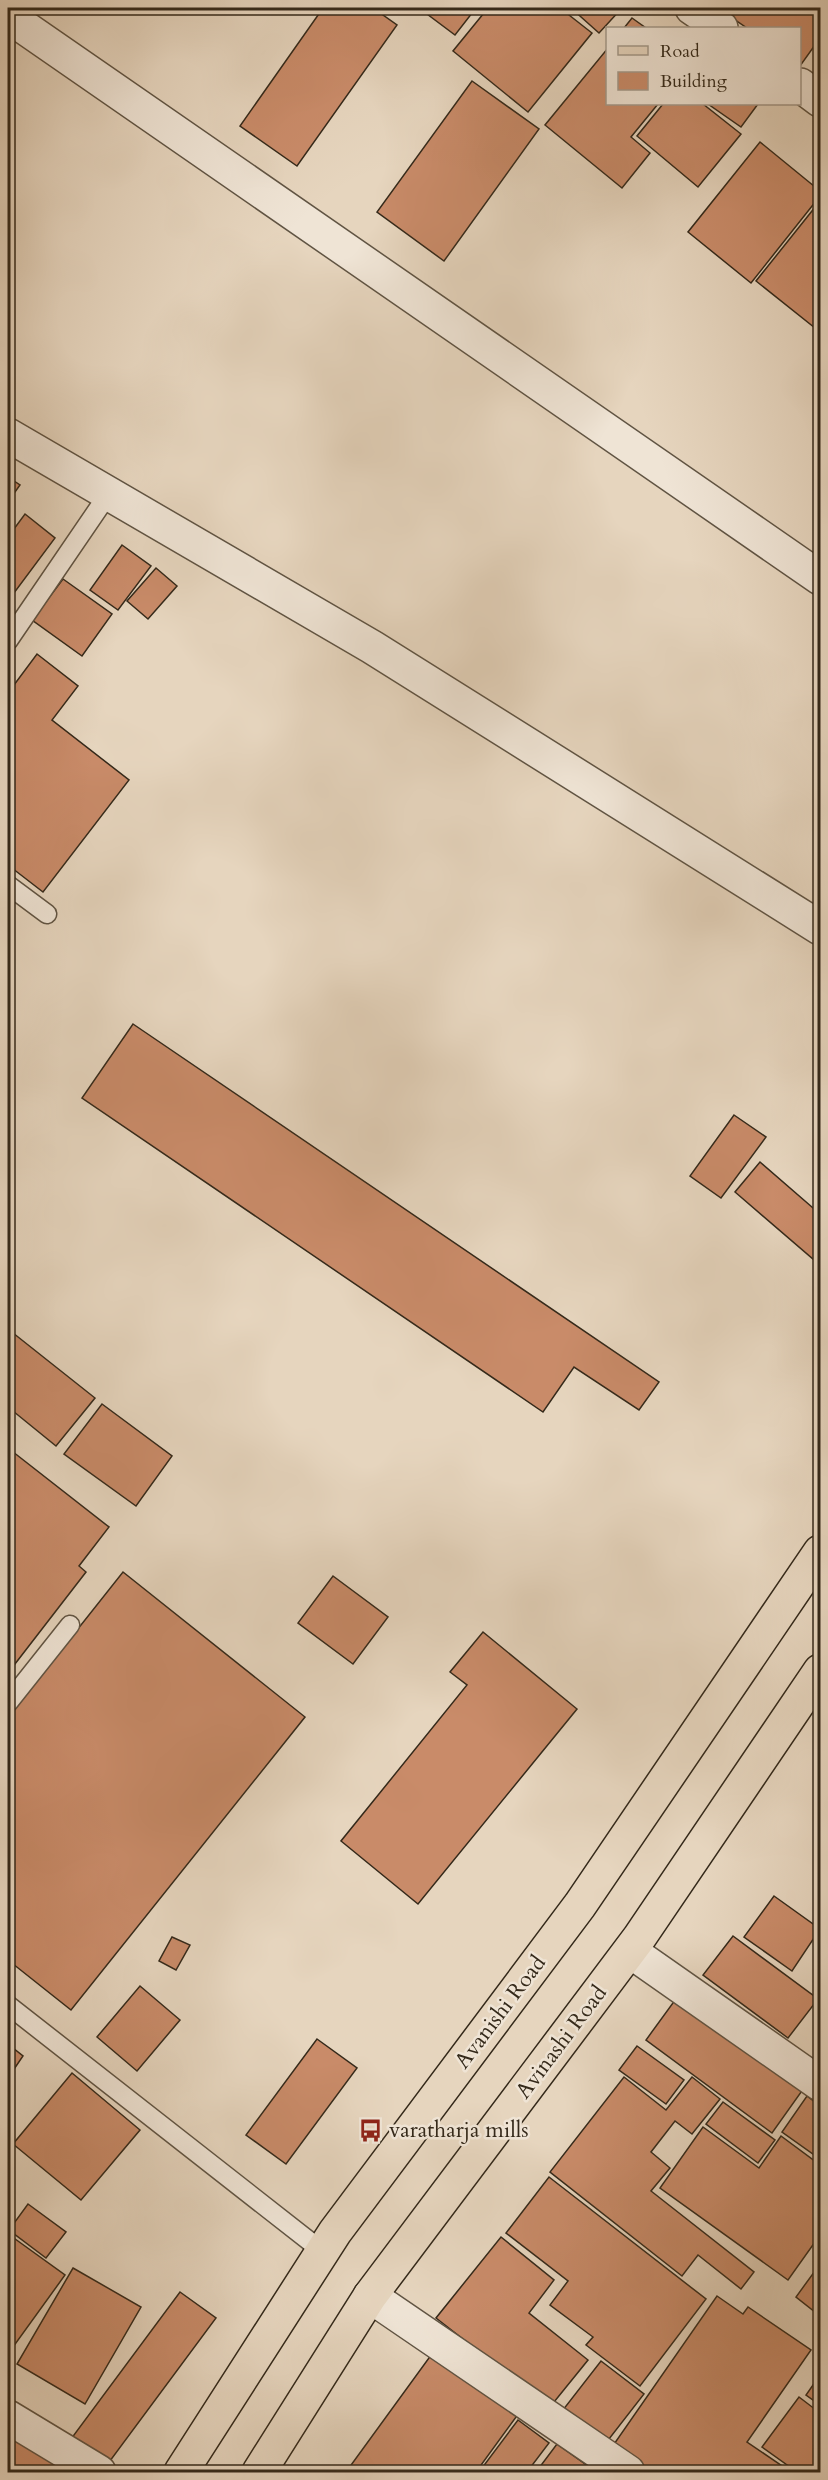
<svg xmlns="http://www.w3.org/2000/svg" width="828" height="2480" font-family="Cardo,serif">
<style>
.building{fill:#c98b69;stroke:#34291a;stroke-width:1.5}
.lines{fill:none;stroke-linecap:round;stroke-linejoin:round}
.lane-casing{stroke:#605443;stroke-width:21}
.street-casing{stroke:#605443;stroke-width:36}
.primary-casing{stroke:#34291a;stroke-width:36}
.lane{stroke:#efe4d5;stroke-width:18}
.street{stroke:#efe4d5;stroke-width:33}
.primary{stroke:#e6d5be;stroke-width:33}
.labels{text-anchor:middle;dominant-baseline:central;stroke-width:5;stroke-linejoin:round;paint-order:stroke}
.street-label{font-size:22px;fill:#34291a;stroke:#efe4d5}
.poi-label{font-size:22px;fill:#34291a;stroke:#efe4d5;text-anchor:start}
</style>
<rect width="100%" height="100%" fill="#e6d5be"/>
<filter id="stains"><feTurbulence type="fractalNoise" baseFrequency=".00333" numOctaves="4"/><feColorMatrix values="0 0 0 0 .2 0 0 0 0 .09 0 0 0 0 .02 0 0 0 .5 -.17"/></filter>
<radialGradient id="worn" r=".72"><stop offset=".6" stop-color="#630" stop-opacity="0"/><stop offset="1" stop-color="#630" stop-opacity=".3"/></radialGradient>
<g class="building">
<polygon points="323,8 373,8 397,25 297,166 240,126"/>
<polygon points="419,8 476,8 455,35"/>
<polygon points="488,8 560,8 592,33 528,112 453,51"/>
<polygon points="571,8 622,8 599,33"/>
<polygon points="738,8 820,8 820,38 800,66 800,28 747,28 731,17"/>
<polygon points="632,18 646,28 624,28"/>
<polygon points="608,48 608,104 658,104 631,137 650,153 622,188 545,125"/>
<polygon points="472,81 539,129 444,261 377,212"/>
<polygon points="663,104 703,104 741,134 698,187 637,136"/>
<polygon points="708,104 758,104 741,127"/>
<polygon points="760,142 820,191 820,196 751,283 688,232"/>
<polygon points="820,201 820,332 756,281"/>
<polygon points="8,477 20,485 8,502"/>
<polygon points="25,514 55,538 8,601 8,537"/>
<polygon points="122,545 151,566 118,610 90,590"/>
<polygon points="156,568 177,586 148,619 127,601"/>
<polygon points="63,579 112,614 82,656 32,620"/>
<polygon points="37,654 78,686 52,720 129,780 43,892 8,865 8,693"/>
<polygon points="133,1024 659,1382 639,1410 574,1367 543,1412 82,1098"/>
<polygon points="734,1115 766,1137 721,1198 690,1176"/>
<polygon points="760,1162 820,1214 820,1265 735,1192"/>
<polygon points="8,1329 95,1398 56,1446 8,1407"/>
<polygon points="102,1404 172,1456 136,1506 64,1454"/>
<polygon points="8,1448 109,1527 79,1566 86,1572 8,1673"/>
<polygon points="123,1572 305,1717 71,2010 8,1960 8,1717"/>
<polygon points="333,1576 388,1617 353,1664 298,1623"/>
<polygon points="483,1632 577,1709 418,1904 341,1841 467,1685 450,1672"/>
<polygon points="774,1896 820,1929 792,1971 744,1937"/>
<polygon points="733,1936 818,1999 788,2038 703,1975"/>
<polygon points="172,1937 190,1945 176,1970 159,1961"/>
<polygon points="140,1986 180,2020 137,2071 97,2037"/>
<polygon points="678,1996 804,2088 772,2133 646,2040"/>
<polygon points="317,2039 357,2068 286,2164 246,2135"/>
<polygon points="8,2044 23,2056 8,2078"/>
<polygon points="637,2046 684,2080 666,2104 619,2070"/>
<polygon points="72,2073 140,2130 81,2200 13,2144"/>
<polygon points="624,2077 666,2110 692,2077 720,2099 692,2134 675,2121 651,2152 670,2168 651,2191 754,2272 741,2289 698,2255 682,2276 550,2172"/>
<polygon points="807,2096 820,2106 820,2159 782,2132"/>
<polygon points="723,2102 775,2140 758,2163 706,2124"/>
<polygon points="703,2127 759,2168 781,2136 820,2165 820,2235 788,2280 660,2188"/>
<polygon points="549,2177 706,2299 640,2386 586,2345 593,2337 550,2305 568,2281 506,2233"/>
<polygon points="28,2204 66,2232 46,2258 9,2230"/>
<polygon points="11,2236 65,2275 8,2354 8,2241"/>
<polygon points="501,2237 554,2280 529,2313 588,2360 550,2407 436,2318"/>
<polygon points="820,2264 820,2316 796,2297"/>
<polygon points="73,2268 141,2307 85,2404 17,2364"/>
<polygon points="180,2292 216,2318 104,2469 68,2443"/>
<polygon points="717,2296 743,2314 748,2307 811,2350 747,2442 791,2472 669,2472 661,2467 657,2472 648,2472 612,2447"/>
<polygon points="434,2351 519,2413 476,2472 346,2472"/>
<polygon points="601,2361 644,2394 602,2448 559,2415"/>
<polygon points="820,2375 820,2405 806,2395"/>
<polygon points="799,2397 820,2413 820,2472 797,2472 762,2447"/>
<polygon points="518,2420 549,2443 527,2472 479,2472"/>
<polygon points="8,2427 69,2472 8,2472"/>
<polygon points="557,2444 592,2469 589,2472 536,2472"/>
</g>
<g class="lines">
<defs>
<g id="lane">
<polyline points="8,641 109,493"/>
<polyline points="8,885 47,914"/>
<polyline points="8,1703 70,1625"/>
<polyline points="8,2005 322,2251"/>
</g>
<g id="street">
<polyline points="692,8 721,28"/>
<polyline points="8,16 820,578"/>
<polyline points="800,85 820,100"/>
<polyline points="8,435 372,647 820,928"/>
<polyline points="630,1951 820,2084"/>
<polyline points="370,2296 628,2472"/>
<polyline points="8,2417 99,2472"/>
</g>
<g id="primary">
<polyline points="181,2472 335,2232 580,1905 820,1552"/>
<polyline points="259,2472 370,2296 639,1938 820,1671"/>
</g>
</defs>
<use href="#lane" class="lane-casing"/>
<use href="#street" class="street-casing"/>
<use href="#primary" class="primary-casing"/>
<use href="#lane" class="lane"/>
<use href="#street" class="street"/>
<use href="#primary" class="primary"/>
</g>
<defs>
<symbol id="bus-bare" viewBox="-9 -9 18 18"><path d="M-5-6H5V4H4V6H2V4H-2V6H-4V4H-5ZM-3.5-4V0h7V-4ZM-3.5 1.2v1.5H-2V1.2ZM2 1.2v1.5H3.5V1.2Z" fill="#8f2418" stroke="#efe4d5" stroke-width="2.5" paint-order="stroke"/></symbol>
</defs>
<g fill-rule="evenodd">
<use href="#bus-bare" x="354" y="2114" width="33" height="33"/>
</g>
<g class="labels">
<g class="street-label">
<text transform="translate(500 2012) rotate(-53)">Avanishi Road</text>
<text transform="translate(561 2042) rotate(-53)">Avinashi Road</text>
</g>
<g class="poi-label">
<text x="389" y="2130">varatharja mills</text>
</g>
</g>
<rect width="828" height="2480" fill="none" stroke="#e6d5be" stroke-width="30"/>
<rect x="9" y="9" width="810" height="2462" fill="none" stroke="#34291a" stroke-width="3"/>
<rect x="15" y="15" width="798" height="2450" fill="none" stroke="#34291a" stroke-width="1.5"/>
<rect x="606" y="27" width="195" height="78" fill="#efe4d5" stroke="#a4998a" stroke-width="1.5"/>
<rect x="618" y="46" width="30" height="9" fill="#e6d5be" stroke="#a4998a" stroke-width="1.5"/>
<text x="660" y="57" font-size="18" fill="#34291a">Road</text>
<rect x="618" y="72" width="30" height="18" fill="#c98b69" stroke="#a4998a" stroke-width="1.5"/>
<text x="660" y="87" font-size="18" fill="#34291a">Building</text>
<rect width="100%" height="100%" filter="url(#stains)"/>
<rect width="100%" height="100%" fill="url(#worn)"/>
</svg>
